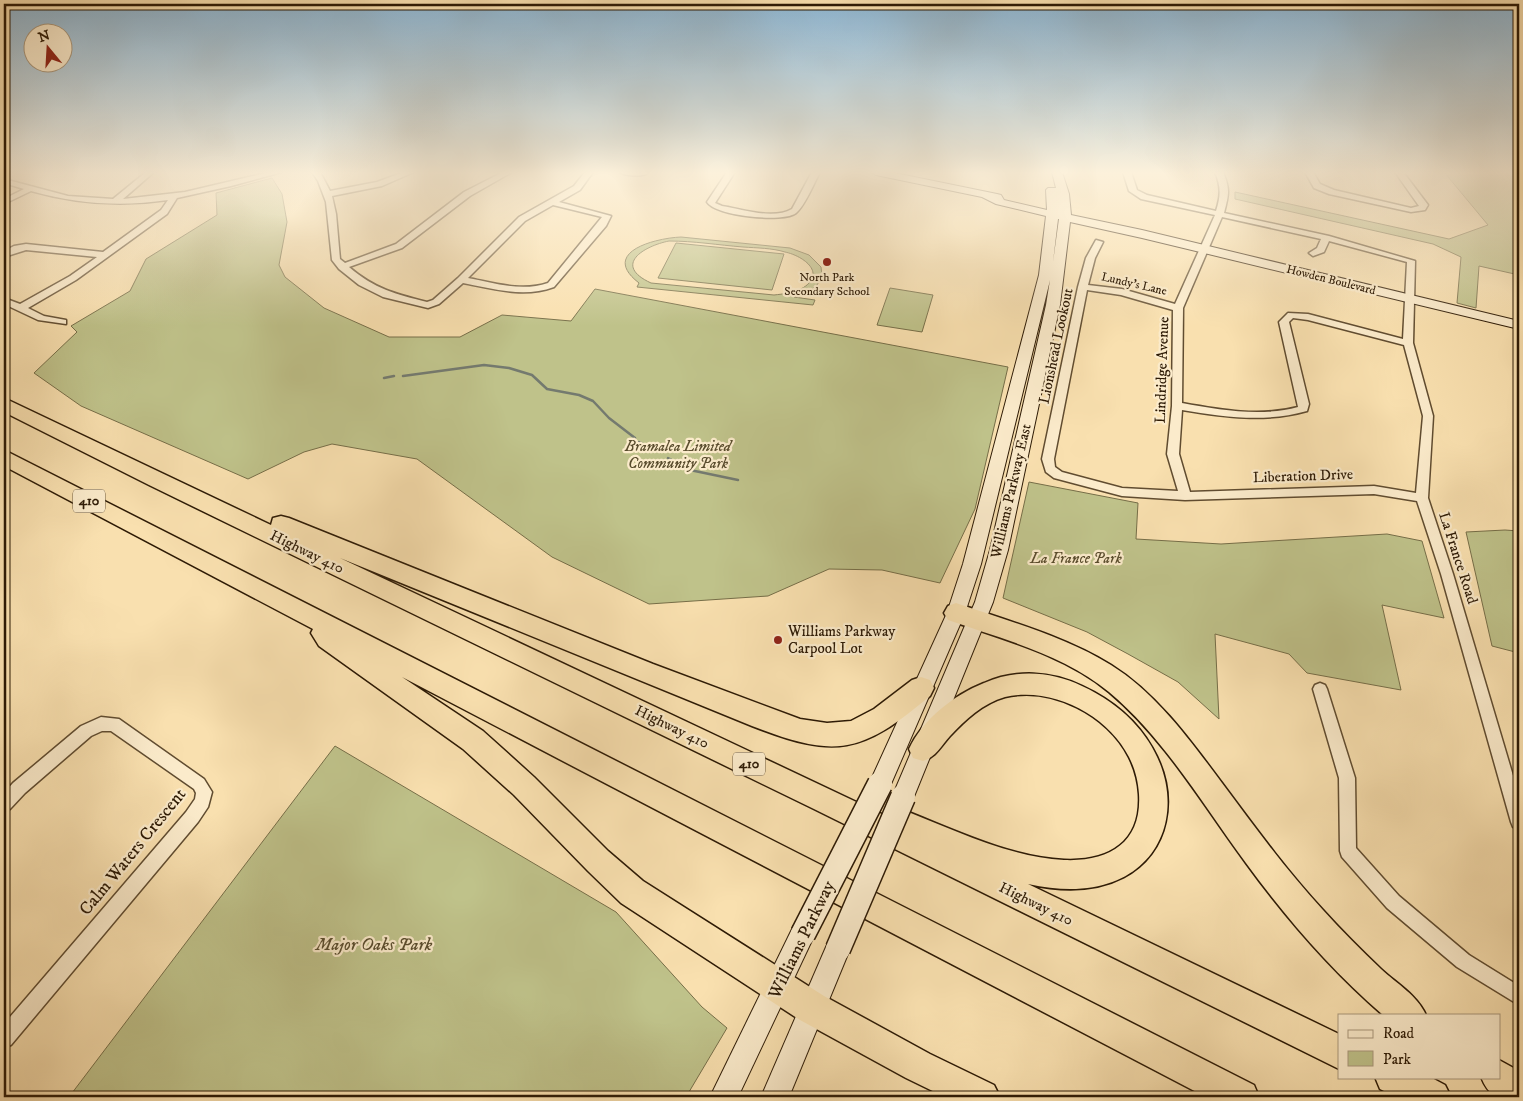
<svg xmlns="http://www.w3.org/2000/svg" width="1523" height="1101" font-family="'IM FELL DW Pica',serif">
<style>
.green{fill:#bfc28a;stroke:#766e48;fill-rule:evenodd}
.lines{fill:none;stroke-linecap:round;stroke-linejoin:round}
.stream{stroke:#747a6f;stroke-width:2.5}
.street-casing{stroke:#604c30;stroke-width:3}
.secondary-casing{stroke:#2d1a05;stroke-width:2}
.highway-casing{stroke:#2d1a05;stroke-width:3}
.street{fill:#fbebcb;fill-rule:evenodd}
.secondary{fill:#fbebcb;fill-rule:evenodd}
.highway{fill:#f9e0af;fill-rule:evenodd}
.secondary-bridge-casing{stroke:#2d1a05;stroke-width:27;stroke-linecap:butt}
.secondary-bridge{stroke:#fbebcb;stroke-width:24}
.poi-dot{fill:#8f2418;stroke:#fbebcb;stroke-width:2}
.labels{text-anchor:middle;dominant-baseline:central;stroke-width:4.5;stroke-linejoin:round;paint-order:stroke}
.far-poi-label{font-size:12px;fill:#2d1a05;stroke:#fbebcb}
.far-street-label{font-size:12px;fill:#2d1a05;stroke:#fbebcb}
.shield{fill:#fbebcb;stroke:#6b5940;stroke-width:1}
.shield-label{font-size:14px;font-weight:bold;fill:#2d1a05}
.street-label{font-size:15px;fill:#2d1a05;stroke:#fbebcb}
.park-label{font-size:15px;font-style:italic;fill:#594c2d;stroke:#fbebcb}
.poi-label{font-size:15px;fill:#2d1a05;stroke:#fbebcb;text-anchor:start}
.near-street-label{font-size:18px;fill:#2d1a05;stroke:#fbebcb}
.near-park-label{font-size:18px;font-style:italic;fill:#594c2d;stroke:#fbebcb}
</style>
<rect width="100%" height="100%" fill="#f9e0af"/>
<filter id="stains"><feTurbulence type="fractalNoise" baseFrequency=".004" numOctaves="4"/><feColorMatrix values="0 0 0 0 .2 0 0 0 0 .09 0 0 0 0 .02 0 0 0 .5 -.17"/></filter>
<radialGradient id="worn" r=".72"><stop offset=".6" stop-color="#630" stop-opacity="0"/><stop offset="1" stop-color="#630" stop-opacity=".3"/></radialGradient>
<g class="green">
<polygon points="1444,172 1519,172 1519,275 1479,266 1476,308 1457,303 1461,257 1433,244 1235,199 1235,192 1449,239 1488,225"/>
<polygon points="272,178 282,194 287,222 279,265 285,277 324,308 389,337 460,337 502,315 571,321 595,289 1008,367 975,509 940,583 882,570 829,569 768,596 649,604 552,557 417,459 332,444 304,452 248,479 81,406 34,373 77,332 71,326 130,291 146,259 217,215 216,193"/>
<path d="M681,237L790,248L809,255L821,267L822,276L817,285L812,289L794,297L815,300L813,305L637,287L639,283C599,252 656,238 681,237ZM669,241C694,241 718,245 743,247C757,248 772,248 785,252C804,256 828,274 801,289C793,293 783,294 774,295L651,283C612,265 644,246 669,241Z"/>
<polygon points="676,243 784,254 772,290 658,278"/>
<polygon points="890,288 933,295 922,332 877,325"/>
<polygon points="1029,482 1138,503 1136,539 1221,544 1387,534 1422,541 1444,618 1382,605 1401,690 1307,673 1289,654 1215,634 1219,719 1178,682 1128,654 1087,632 1003,598"/>
<polygon points="1505,530 1519,531 1519,653 1492,646 1466,532"/>
<polygon points="335,746 616,912 702,1007 727,1028 686,1097 69,1097"/>
</g>
<g class="lines">
<g class="stream">
<polyline points="403,376 484,365 509,368 532,375 547,389 579,395 593,401 609,418 635,438"/>
<polyline points="384,378 394,376"/>
<polyline points="639,442 655,450"/>
<polyline points="668,458 690,470 738,480"/>
</g>
<defs>
<g id="street">
<path d="M146,172H154L123,199L185,192L270,172H282L231,186L177,198L167,214L76,280L28,308L44,316L66,320V324L38,320L4,304V298L20,304L70,276L97,257L26,250L4,257V251L14,246L26,244L103,252L161,210L168,200C121,207 77,204 31,191L4,204V199L24,189L4,183V179L68,196L113,199Z"/>
<path d="M312,172H320L330,191L377,182L404,172H414L382,186L332,196L336,214L340,259L345,263L396,244L464,192L503,172H512L470,196L402,248L349,267C375,289 395,294 427,302L433,300L458,278L519,217L574,186L585,172H593L580,190L559,202L611,216L606,226L554,287C524,298 494,289 463,283L439,304L428,308L383,297L359,285L339,269L332,260L326,202L318,181ZM553,205L602,217L548,283C522,292 494,283 468,278L525,221Z"/>
<path d="M619,172H647L648,173C642,177 625,176 619,172Z"/>
<path d="M727,172H735L715,203L722,206C742,209 773,220 792,209L812,172H820C814,183 805,206 796,213C784,223 715,216 707,202Z"/>
<path d="M1123,172H1131L1137,190L1147,195L1216,211C1221,195 1221,187 1215,172H1223C1230,189 1229,194 1224,213L1329,236L1415,261L1413,343L1433,416L1428,498L1453,574L1519,796V830L1513,827L1511,822L1441,574L1417,501L1374,494L1185,500L1122,496L1054,478L1046,472L1042,459L1078,287L1086,258L1096,240L1103,242L1095,258L1088,285L1122,289L1175,304L1215,215L1141,199L1129,191ZM1222,217L1321,239L1317,248L1309,253L1313,256L1324,252L1329,241L1407,262L1403,339L1308,314L1288,313L1279,322L1298,407C1261,417 1220,410 1182,403L1183,308ZM1087,290L1121,295L1173,310L1172,406L1167,454L1178,491L1122,488L1062,472L1055,467L1054,459ZM1293,318L1308,320L1404,345L1423,416L1416,493L1374,486L1190,492L1179,454L1182,410C1224,417 1265,423 1307,411L1309,404L1289,322Z"/>
<polygon points="1305,172 1313,172 1320,184 1334,190 1411,208 1419,206 1395,172 1403,172 1428,205 1425,210 1411,212 1329,194 1314,188"/>
<polygon points="1320,683 1325,685 1327,689 1355,778 1356,848 1399,896 1469,955 1519,986 1519,1005 1457,967 1387,908 1342,857 1340,851 1339,778 1313,689 1315,685"/>
<polygon points="101,717 119,719 204,779 212,792 208,807 198,822 11,1045 4,1047 4,1024 186,812 195,799 196,793 194,789 111,731 102,731 91,736 25,793 10,809 4,811 4,793 13,783 81,726"/>
</g>
<g id="secondary">
<path d="M871,172H890L997,194L1001,195L1004,200L1047,210L1046,190L1048,188H1056L1052,172H1062L1069,194L1071,215L1142,230L1519,321V329L1142,238L1070,222L1060,305L1008,550L993,602L911,804L903,807L895,804L892,797L975,602L990,550L1046,305L1050,280L981,564L965,613L888,791L880,794L872,791L869,784L947,613L963,564L1039,275L1046,216L996,204L982,197L876,175ZM1058,219H1059L1053,262Z"/>
<polygon points="803,922 812,925 815,934 738,1097 710,1097 794,925"/>
<polygon points="838,937 847,940 850,949 789,1097 761,1097 829,940"/>
</g>
<g id="highway">
<path d="M4,398L271,525L273,518L281,516L289,518L653,664L800,719L827,723L851,721L874,709L912,680L921,677L930,680L934,688L930,696C861,754 836,759 752,726L340,558L886,816L888,812L898,808C951,828 1007,857 1064,860C1110,862 1142,842 1139,794C1138,780 1135,769 1129,757C1108,715 1052,686 1005,697C983,703 965,720 950,736C941,746 936,757 923,761L913,758L909,749C923,719 954,695 984,683C1016,669 1051,671 1082,686C1215,747 1190,921 1028,884L1339,1034V1069L814,809L149,485L4,412Z"/>
<polygon points="4,450 1254,1085 1259,1097 1206,1097 402,677 483,731 534,777 608,851 643,881 824,996 930,1054 994,1085 1000,1097 945,1097 906,1078 800,1020 621,903 588,871 514,795 463,749 319,646 311,633 313,629 4,466"/>
<path d="M956,603C1008,621 1064,636 1111,665C1156,693 1190,740 1222,783C1254,826 1286,870 1323,910C1342,931 1361,950 1381,969C1397,984 1417,995 1426,1015H1383C1331,970 1286,918 1246,863C1203,805 1165,739 1109,692C1065,655 1002,639 948,620L944,613L948,606Z"/>
<path d="M1499,1060L1519,1071V1097C1498,1097 1490,1099 1481,1077H1499Z"/>
<polygon points="1375,1077 1430,1077 1445,1085 1451,1097 1396,1097 1380,1089"/>
</g>
</defs>
<use href="#street" class="street-casing"/>
<use href="#secondary" class="secondary-casing"/>
<use href="#highway" class="highway-casing"/>
<use href="#street" class="street"/>
<use href="#secondary" class="secondary"/>
<use href="#highway" class="highway"/>
<defs>
<g id="secondary-bridge">
<polyline points="803,934 880,784"/>
<polyline points="838,949 903,797"/>
</g>
</defs>
<use href="#secondary-bridge" class="secondary-bridge-casing"/>
<use href="#secondary-bridge" class="secondary-bridge"/>
</g>
<linearGradient id="sky" x2="0" y2="1"><stop stop-color="#8cb6d4"/><stop offset="0.53" stop-color="#fcf1db"/><stop offset="1" stop-color="#fcf1db" stop-opacity="0"/></linearGradient>
<rect width="1523" height="326" fill="url(#sky)"/>
<g class="poi-dot">
<circle cx="827" cy="262" r="5"/>
<circle cx="778" cy="640" r="5"/>
</g>
<g class="labels">
<g class="far-poi-label">
<text x="827" y="277">North Park<tspan x="827" dy="14">Secondary School</tspan></text>
</g>
<g class="far-street-label">
<text transform="translate(1331 280) rotate(14)">Howden Boulevard</text>
<text transform="translate(1134 284) rotate(13)">Lundy's Lane</text>
</g>
<g class="shield">
<rect x="73" y="489.5" width="32" height="23" rx="4"/>
<rect x="733" y="752.5" width="32" height="23" rx="4"/>
</g>
<g class="shield-label">
<text x="89" y="501">410</text>
<text x="749" y="764">410</text>
</g>
<g class="street-label">
<text transform="translate(1056 346) rotate(-78)">Lionshead Lookout</text>
<text transform="translate(1162 370) rotate(-88)">Lindridge Avenue</text>
<text transform="translate(1303 476) rotate(-2)">Liberation Drive</text>
<text transform="translate(1011 491) rotate(-77)">Williams Parkway East</text>
<text transform="translate(307 552) rotate(26)">Highway 410</text>
<text transform="translate(1458 558) rotate(72)">La France Road</text>
<text transform="translate(672 727) rotate(26)">Highway 410</text>
<text transform="translate(1036 904) rotate(26)">Highway 410</text>
</g>
<g class="park-label">
<text x="678" y="446">Bramalea Limited<tspan x="678" dy="17">Community Park</tspan></text>
<text x="1076" y="558">La France Park</text>
</g>
<g class="poi-label">
<text x="788" y="631">Williams Parkway<tspan x="788" dy="17">Carpool Lot</tspan></text>
</g>
<g class="near-street-label">
<text transform="translate(133 852) rotate(-51)">Calm Waters Crescent</text>
<text transform="translate(802 940) rotate(-64)">Williams Parkway</text>
</g>
<g class="near-park-label">
<text x="374" y="945">Major Oaks Park</text>
</g>
</g>
<rect width="1523" height="1101" fill="none" stroke="#f9e0af" stroke-width="20"/>
<rect x="5" y="5" width="1513" height="1091" fill="none" stroke="#2d1a05" stroke-width="2.5"/>
<rect x="10" y="10" width="1503" height="1081" fill="none" stroke="#2d1a05"/>
<rect x="1338" y="1014" width="162" height="65" fill="#fbebcb" stroke="#a9977c"/>
<rect x="1348" y="1030" width="25" height="8" fill="#fbebcb" stroke="#a9977c"/>
<text x="1383" y="1038" font-size="15" fill="#2d1a05">Road</text>
<rect x="1348" y="1051" width="25" height="15" fill="#bfc28a" stroke="#a9977c"/>
<text x="1383" y="1064" font-size="15" fill="#2d1a05">Park</text>
<g transform="translate(48 48) rotate(342)"><circle r="24" fill="#fbebcb" stroke="#a9977c"/>
<path d="M0-4L9 19L0 12L-9 19Z" fill="#8f2418"/>
<text y="-8" font-size="14" font-weight="bold" text-anchor="middle" fill="#2d1a05">N</text>
</g>
<rect width="100%" height="100%" filter="url(#stains)"/>
<rect width="100%" height="100%" fill="url(#worn)"/>
</svg>
